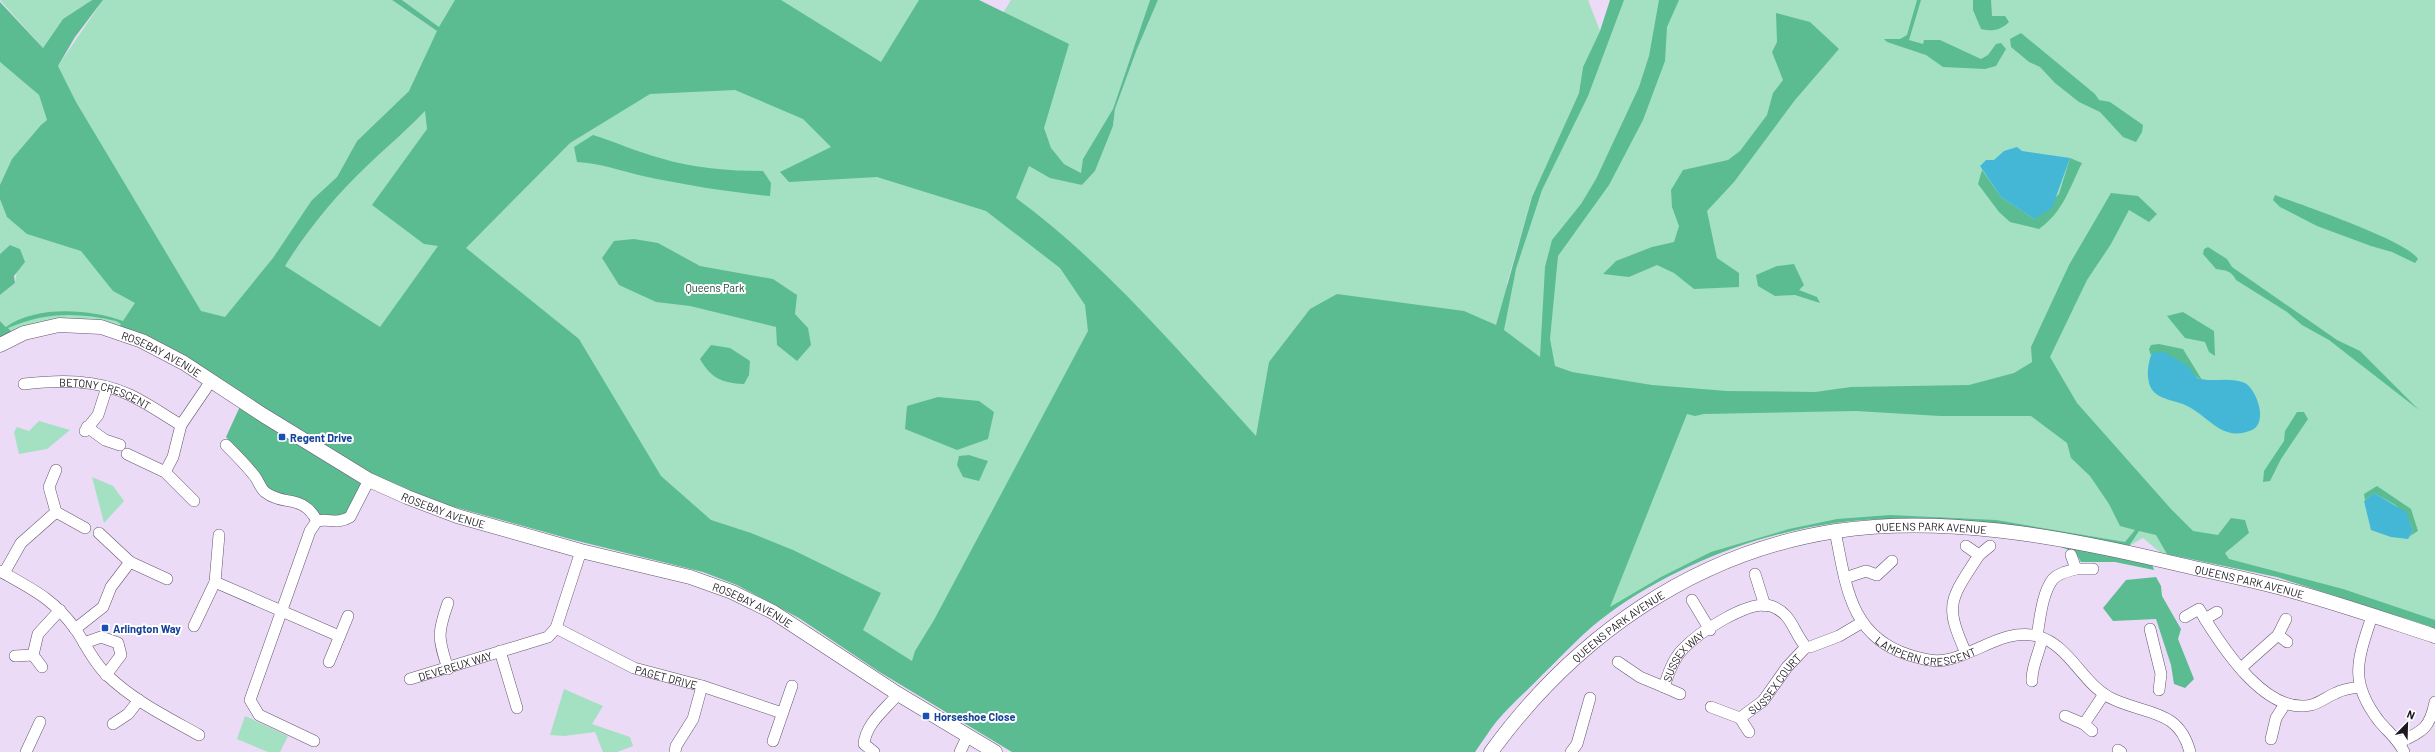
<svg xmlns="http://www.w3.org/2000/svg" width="2435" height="752" font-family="Barlow,sans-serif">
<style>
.green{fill:#a3e1c2;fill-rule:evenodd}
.forest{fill:#5cbc91;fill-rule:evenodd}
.water{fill:#44b7d7}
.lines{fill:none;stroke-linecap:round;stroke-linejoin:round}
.minor-casing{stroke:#64566d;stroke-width:12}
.tertiary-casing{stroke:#64566d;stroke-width:15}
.minor{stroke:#fff;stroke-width:11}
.tertiary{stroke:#fff;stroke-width:14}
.transit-dot{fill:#1a4fb4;stroke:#fff;stroke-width:1.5}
.labels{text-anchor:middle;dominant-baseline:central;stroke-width:4;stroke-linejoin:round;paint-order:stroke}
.park-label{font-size:11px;fill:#153f2d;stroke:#fff}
.street-label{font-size:11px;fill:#1d1721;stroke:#fff}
.transit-label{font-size:11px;font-weight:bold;fill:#164399;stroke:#fff;text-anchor:start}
</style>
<rect width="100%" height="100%" fill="#ebdbf7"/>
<g class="green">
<polygon points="0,0 92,0 63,19 43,48"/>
<path d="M103,0H392L437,31L439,27L402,0H979L1003,13L1011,0H1150L1113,109L1081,173L1064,164L1050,148L1029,166L1082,185L1095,171L1113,126L1115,109L1137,49L1158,0H1588L1600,31L1583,67L1579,93L1532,197L1507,283L1506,305L1539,188L1583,93L1616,0H2435V628L2277,577L2161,553L2143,538L2129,546C2050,533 1971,519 1891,519C1794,519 1686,557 1608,614C1584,631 1564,654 1543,674C1528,690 1510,705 1496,722C1489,731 1482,742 1475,752H1012L878,671L799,618L737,585L703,572L574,540L440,503L119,327L12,332L0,321V295L15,283L20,249L10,245L0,254V62L39,95L47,120L58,66ZM409,91L425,111C407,130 388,146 369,164C337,194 308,229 285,266L312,200L337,177L357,141Z"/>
<polygon points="39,421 70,430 47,449 19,454 14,432 17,427 29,431"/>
<polygon points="92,477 113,486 124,501 104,523"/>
<polygon points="564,689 603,706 592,724 630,737 633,746 617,752 603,752 595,732 564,736 550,735"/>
<polygon points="245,716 288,736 280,752 268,752 237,739"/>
</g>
<g class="forest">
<path d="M92,0H103L75,37L58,66L76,102L201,311L225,317L273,258L312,200L337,177L357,141L409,91L437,31L392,0H402L439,27L455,0H781L881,62L919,0H979L1069,44L1044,128L1051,148L1064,164L1081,173L1083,159L1113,109L1150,0H1158L1137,49L1115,109L1113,126L1095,171L1082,185L1050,178L1029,166L1016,198C1107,265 1180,353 1256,436L1269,362L1310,309L1337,294L1464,311L1496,325L1532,197L1579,93L1583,67L1600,31L1610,0H1624L1588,96L1542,190L1516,269L1504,330L1540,357L1545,267L1552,240L1581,204L1596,179L1639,87L1649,56L1659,0H1679L1667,27L1665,61L1643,120L1609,185L1558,256L1550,339L1555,366L1572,372L1652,385L1727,391L1815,392L1851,387L1969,385L2014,373L2032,362L2031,347L2069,265L2111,193L2138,196L2157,214L2149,222L2129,210L2111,244L2087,280L2050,357L2077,403L2171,509L2193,531L2218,535L2231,518L2245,520L2249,533L2225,553L2229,559L2343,589L2435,620V628L2277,577L2167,554L2156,535L2139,531L2129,546C2050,533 1971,519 1891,519C1794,519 1686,557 1608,614C1584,631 1564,654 1543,674C1528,690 1510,705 1496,722C1489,731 1482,742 1475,752H1012L878,671L799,618L737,585L703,572L574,540L440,503L374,475L119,327L121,324L116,321C78,312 44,312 8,328L12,332L0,337V321L6,327C36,305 90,309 123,321L135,303L113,291L81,251L27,234L7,217L0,199V185L12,159L41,125L47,120L39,95L0,62V2L43,48L63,19ZM735,90L803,119L831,147L780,172L789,182L877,177L986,211L1060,268L1085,305L1088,331L934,620L915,651L912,661L863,630L881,593L793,550L751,533L711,520L661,476L579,339L466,248L570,143L650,94ZM425,111L427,129L372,205L424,244L438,246L380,327L285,266C308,229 337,194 369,164C388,146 407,130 425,111ZM1856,411L1940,416H2031L2067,443L2071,458L2090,476L2109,504L2120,526L2135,530L2125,542L1996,520L1890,515L1837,519L1789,529L1711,552L1661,577L1610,607L1687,414L1695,416L1704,414Z"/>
<polygon points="1917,0 1921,0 1909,40 1923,44 1924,40 1940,40 1981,59 1988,55 1996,44 2001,43 2006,49 1996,66 1985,69 1943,67 1926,55 1887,42 1884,39 1900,39 1907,35"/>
<path d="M1973,0H1991L1992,16H2005L2009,22C2001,30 1992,32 1981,29L1973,10Z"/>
<polygon points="1776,13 1810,22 1839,49 1795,100 1734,182 1707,211 1717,258 1739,273 1739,287 1694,289 1674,273 1657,265 1629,277 1603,274 1616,261 1652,247 1674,242 1679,226 1672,207 1671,190 1683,170 1728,160 1740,151 1767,115 1773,93 1783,80 1772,52 1777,42"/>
<polygon points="2021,33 2095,94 2099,100 2110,102 2143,125 2142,132 2136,142 2123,137 2100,112 2079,102 2055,83 2040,67 2029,62 2011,47 2010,39"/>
<path d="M593,135C616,142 637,152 660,158C692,168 729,171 763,171L771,183L770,196C728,192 685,185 643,176C621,171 600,163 577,162L574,147Z"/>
<path d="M2070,158L2082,163C2069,189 2063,212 2039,229L2010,222L1999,212L1978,184L1982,170L2001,197L2034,219L2059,194Z"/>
<path d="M2275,195C2301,205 2406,240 2418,259L2415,263L2392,252L2371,246L2317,226L2280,207L2273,200Z"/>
<polygon points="634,239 658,243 700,266 773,279 797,295 795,314 808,328 811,345 797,361 777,345 776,327 690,306 656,302 619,285 602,258 614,241"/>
<polygon points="10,245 20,249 25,262 14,276 15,283 0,295 0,254"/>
<path d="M2208,247L2227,259L2232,267L2337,340L2360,351L2419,410L2329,340L2302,325L2287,312L2236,280C2232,271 2225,270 2216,269L2203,254L2204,249Z"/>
<polygon points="1794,264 1804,285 1799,290 1817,297 1820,303 1795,295 1775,296 1758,286 1756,275 1777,266"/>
<polygon points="2183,312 2214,331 2215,356 2209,352 2205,342 2185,338 2167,316"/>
<polygon points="2159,344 2183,349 2202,380 2152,353 2151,356 2149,349 2151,345"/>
<path d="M711,345L730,348L750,361L749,375L744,384C721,383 711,378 700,359Z"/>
<polygon points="938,397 979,401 994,412 988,439 957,450 905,429 907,406"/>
<polygon points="242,402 369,480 350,517 323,520 310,504 290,495 278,494 267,487 251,464 226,437"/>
<polygon points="2297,412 2304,412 2308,419 2281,459 2270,481 2263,482 2264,471 2284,441 2285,431"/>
<polygon points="969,455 988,461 979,481 963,477 957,465 959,456"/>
<path d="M2377,486L2411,509L2418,531L2410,536L2413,531C2405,507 2395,505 2374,493L2365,500L2364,494Z"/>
<polygon points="2056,545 2151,561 2154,570 2115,562 2081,562 2076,553"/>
<polygon points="2156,577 2161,586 2162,596 2181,629 2178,639 2194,679 2185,688 2174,684 2171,665 2156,619 2113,621 2103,608 2126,580"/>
</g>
<g class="water">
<polygon points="2017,147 2022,151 2070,158 2052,208 2034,219 2001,197 1980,166 1986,160 1994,160 2004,151"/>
<path d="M2164,352L2188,366L2197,378C2211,383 2230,376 2245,383C2252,387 2257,398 2259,406C2261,414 2261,426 2252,430C2221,443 2210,416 2185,405C2174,400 2155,399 2150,386C2146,375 2148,363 2152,353Z"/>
<polygon points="2374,493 2406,512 2413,531 2408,539 2391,537 2371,530 2364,501"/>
</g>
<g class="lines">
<defs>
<g id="minor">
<path id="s1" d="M24,384C60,380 96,379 130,395C147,403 164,415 181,425"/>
<polyline points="87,427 105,440 120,445"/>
<polyline points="85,431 98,415 107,387"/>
<path d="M226,445C235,454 245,464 253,474C258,479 260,488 265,492C284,507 302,493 317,521"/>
<polyline points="127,454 165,472 194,501"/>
<polyline points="165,472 173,457 181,425 211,381"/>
<polyline points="56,512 85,528"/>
<path id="s2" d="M1835,531C1846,584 1849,636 1909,655C1922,659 1936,663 1950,659C1979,652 2006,628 2037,636C2071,645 2083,687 2115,700C2149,715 2179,710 2190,752"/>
<polyline points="99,533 130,562 167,579"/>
<path d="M1966,546L1979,555C1951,599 1943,603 1966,653"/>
<polyline points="1979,555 1990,546"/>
<polyline points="2076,569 2093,569"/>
<path d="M0,571C32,589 54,599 76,630C86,645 94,663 107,675C134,701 167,717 199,735"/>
<polyline points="4,573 21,543 56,512 49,487 56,470"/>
<polyline points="1755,574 1765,606"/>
<polyline points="1845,578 1866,571 1877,575 1892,561"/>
<polyline points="215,582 339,636"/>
<polyline points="1692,600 1710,630"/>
<path d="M2217,612L2205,619C2225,651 2267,715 2311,705C2320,703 2328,696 2336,693C2343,689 2352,688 2360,687"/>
<path d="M2372,616C2358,659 2348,681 2379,721C2388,732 2398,739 2404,752"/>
<polyline points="2185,617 2199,609 2205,619"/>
<polyline points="194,626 215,582 219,535"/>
<path id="s3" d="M556,628L634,668L702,686L782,713"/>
<polyline points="75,629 103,607 111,587 130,562"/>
<polyline points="2150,629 2161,674 2159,690"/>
<polyline points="2278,635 2286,619"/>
<path d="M2037,636C2040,619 2042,593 2053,579C2059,573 2068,571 2076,569L2071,555"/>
<polyline points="84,643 101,637 118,643 121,655 106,675"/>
<polyline points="500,651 517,708"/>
<polyline points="15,656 33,655"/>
<polyline points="329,662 348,616"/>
<polyline points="1618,662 1640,677 1664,687"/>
<polyline points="42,667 33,655 38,634 60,610"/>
<polyline points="2241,668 2278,635 2287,642"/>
<path d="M448,669C438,638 437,634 448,603"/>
<path id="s4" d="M410,679L548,637L556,628L581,551"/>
<path d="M2032,681C2031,667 2040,652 2042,638"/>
<path id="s5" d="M1680,694L1664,687C1668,674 1673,659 1683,649C1698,633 1749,599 1771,606C1792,613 1793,632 1806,647H1810L1839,636L1861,623"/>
<path id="s6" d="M1711,707L1740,718L1763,701L1787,667L1806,647"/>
<polyline points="2065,716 2084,724 2104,694"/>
<polyline points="1740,718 1749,732"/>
<polyline points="113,724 128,714 139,700"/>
<polyline points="2084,724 2092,731"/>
<polyline points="2271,739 2276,718 2285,704"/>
<path d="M314,741L259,715L250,700L310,531L317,521C330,518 336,525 350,517L369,480"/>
<polyline points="773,741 792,686"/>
<path d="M2400,742C2423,731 2430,728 2435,702"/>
<polyline points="2118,750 2121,752"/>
<polyline points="26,752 40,722"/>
<polyline points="675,752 676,746 693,719 702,686"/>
<path d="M874,752L864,744C866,723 885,710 898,694"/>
<polyline points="960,752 967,737"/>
<polyline points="1571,752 1577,744 1590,698"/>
</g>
<g id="tertiary">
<path id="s7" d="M0,345L24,333L59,325L101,327L142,341L184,363L263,415L369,480L407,497L457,516L581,551L690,577L732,592L773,612L898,694L995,752"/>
<path id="s8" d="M1491,752C1574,638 1693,553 1836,531C1941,515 2057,536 2160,560C2205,571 2251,579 2296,592C2343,605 2389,621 2435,636"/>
</g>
</defs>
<use href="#minor" class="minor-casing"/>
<use href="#tertiary" class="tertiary-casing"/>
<use href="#minor" class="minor"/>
<use href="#tertiary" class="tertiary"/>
</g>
<g class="transit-dot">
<rect x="278" y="433" width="8" height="8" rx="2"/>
<rect x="101" y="624" width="8" height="8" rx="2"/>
<rect x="922" y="712" width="8" height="8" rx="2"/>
</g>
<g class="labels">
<g class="park-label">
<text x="715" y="287">Queens Park</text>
</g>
<g class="street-label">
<text stroke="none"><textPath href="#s7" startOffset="171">ROSEBAY AVENUE</textPath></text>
<text stroke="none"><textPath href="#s1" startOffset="83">BETONY CRESCENT</textPath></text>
<text stroke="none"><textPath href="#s7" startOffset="495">ROSEBAY AVENUE</textPath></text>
<text stroke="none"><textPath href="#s8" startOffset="516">QUEENS PARK AVENUE</textPath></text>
<text stroke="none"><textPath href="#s8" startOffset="840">QUEENS PARK AVENUE</textPath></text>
<text stroke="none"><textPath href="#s7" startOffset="819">ROSEBAY AVENUE</textPath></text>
<text stroke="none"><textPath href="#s8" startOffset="180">QUEENS PARK AVENUE</textPath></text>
<text stroke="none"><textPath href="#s2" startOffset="170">LAMPERN CRESCENT</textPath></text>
<text stroke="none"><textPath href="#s5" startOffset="55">SUSSEX WAY</textPath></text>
<text stroke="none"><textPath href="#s4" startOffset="47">DEVEREUX WAY</textPath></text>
<text stroke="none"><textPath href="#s3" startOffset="121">PAGET DRIVE</textPath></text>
<text stroke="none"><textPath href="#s6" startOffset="80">SUSSEX COURT</textPath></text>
</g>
<g class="transit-label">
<text x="290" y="437">Regent Drive</text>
<text x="113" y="628">Arlington Way</text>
<text x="934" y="716">Horseshoe Close</text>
</g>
</g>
<g transform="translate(2407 724) rotate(23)" stroke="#ffffff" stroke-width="3" paint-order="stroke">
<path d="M0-3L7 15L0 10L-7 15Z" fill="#1d1721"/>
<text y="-6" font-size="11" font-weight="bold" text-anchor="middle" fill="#1d1721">N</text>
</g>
</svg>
